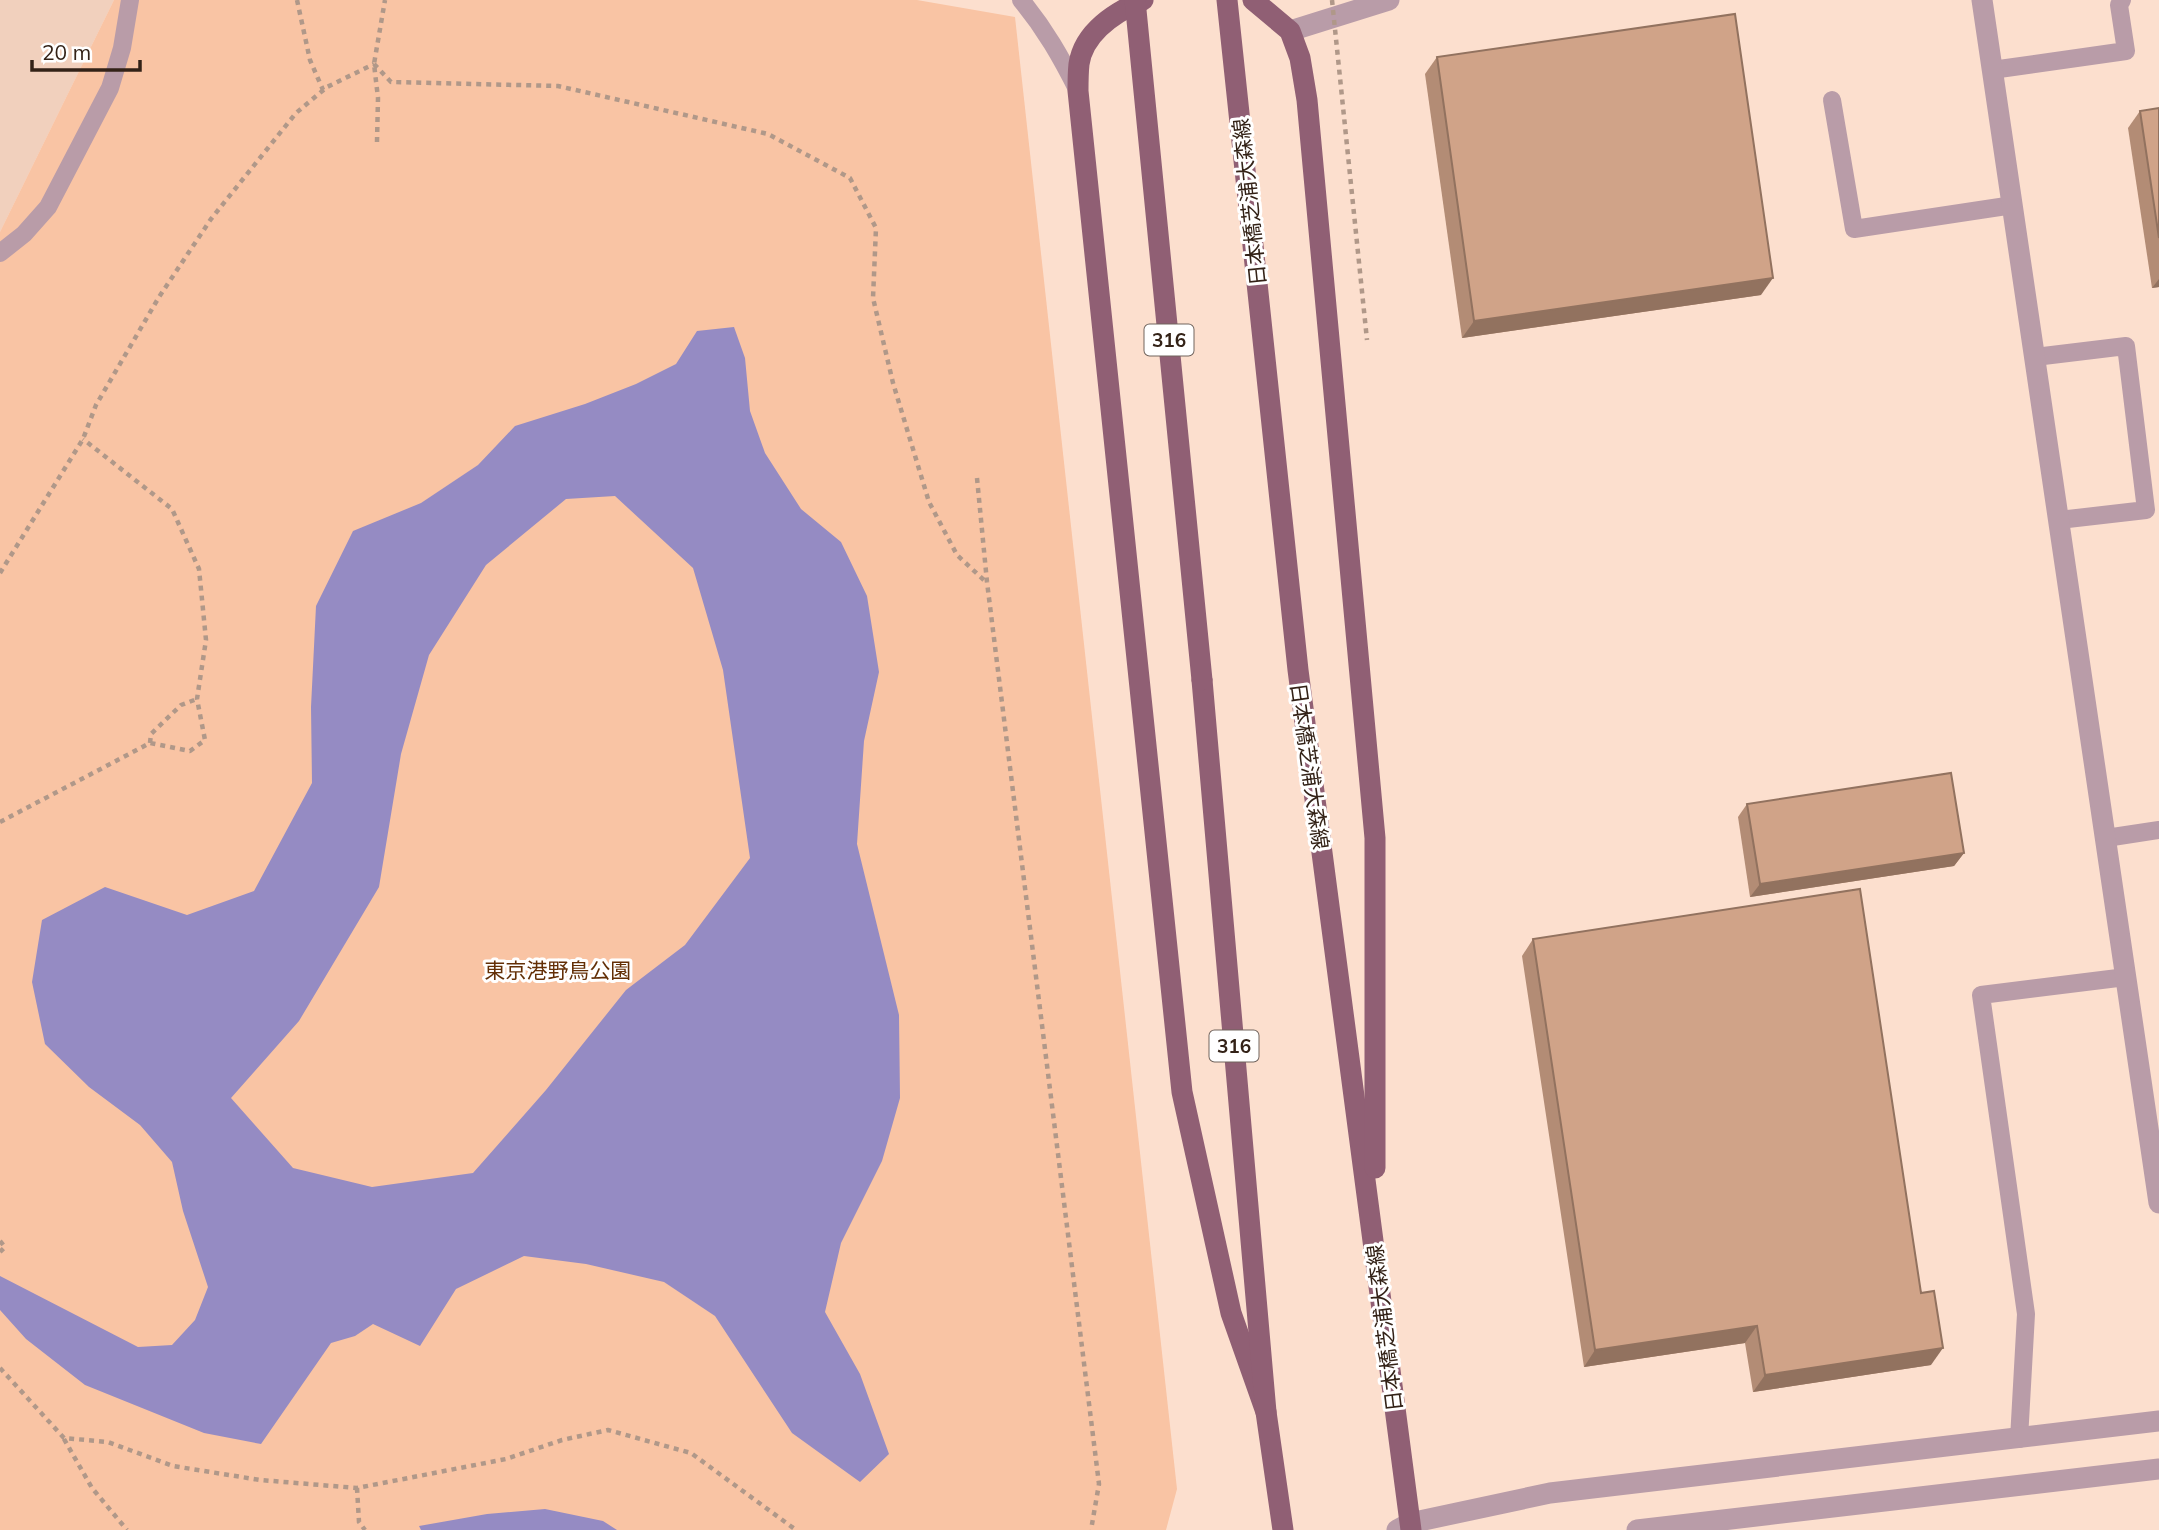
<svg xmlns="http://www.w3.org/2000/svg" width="2159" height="1530" font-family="Mulish,'Noto Sans JP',sans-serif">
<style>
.built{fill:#f1d0bd}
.green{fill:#f9c4a4}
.water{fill:#958bc3;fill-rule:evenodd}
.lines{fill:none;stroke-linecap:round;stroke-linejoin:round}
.path{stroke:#b09889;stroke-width:4.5;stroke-dasharray:5 5;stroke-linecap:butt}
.service{stroke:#b99ca8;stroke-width:18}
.tertiary{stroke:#b99ca8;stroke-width:21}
.primary{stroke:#905f74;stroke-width:21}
.path-bridge{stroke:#b09889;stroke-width:4.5;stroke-dasharray:5 5;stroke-linecap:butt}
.primary-bridge{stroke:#905f74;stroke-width:21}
.wall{fill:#b38c75}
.shaded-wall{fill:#92725f}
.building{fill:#d0a388;stroke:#92725f;stroke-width:2}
.labels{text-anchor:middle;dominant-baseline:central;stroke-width:6;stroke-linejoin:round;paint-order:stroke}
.shield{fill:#fff;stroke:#70645d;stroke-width:2}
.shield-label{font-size:19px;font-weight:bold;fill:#332217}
.street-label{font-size:21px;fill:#332217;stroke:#fff}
.park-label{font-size:21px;fill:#632f06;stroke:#fff}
</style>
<rect width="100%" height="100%" fill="#fcdfce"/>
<polygon class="built" points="0,0 114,0 0,232"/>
<polygon class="green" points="114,0 917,0 1015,17 1177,1489 1166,1530 0,1530 0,232"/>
<g class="water">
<path d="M734,327L745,358L750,411L765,453L801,509L841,542L867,596L879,672L864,741L857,844L899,1015L900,1098L882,1161L841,1243L825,1312L860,1374L889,1454L860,1482L792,1433L715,1316L664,1282L586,1264L524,1256L456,1289L420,1346L373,1324L355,1336L331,1343L261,1444L204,1433L85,1385L26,1339L0,1310V1276L138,1347L172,1345L195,1320L208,1287L183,1211L172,1162L140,1125L89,1087L45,1044L32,982L42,920L105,887L187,915L254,891L312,783L311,707L316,606L353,531L421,503L478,465L515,426L585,404L636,384L676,364L697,331ZM615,496L693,568L723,670L750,858L685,945L626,990L546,1090L473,1173L372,1187L293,1168L231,1098L299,1021L379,887L401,754L429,655L486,565L566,499Z"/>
<polygon points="545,1509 603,1521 617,1530 421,1530 419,1526 487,1514"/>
</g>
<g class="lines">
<g class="path">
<polyline points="297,0 310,60 323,90"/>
<polyline points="374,64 391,82 558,86 768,134 850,178 876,228 873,298 893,383 929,502 957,555 986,582"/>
<polyline points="377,142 378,98 374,64 385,0"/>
<polyline points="977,478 987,582 1099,1484 1091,1530"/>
<polyline points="0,573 83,439 96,405 159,297 211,219 296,113 327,87 374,64"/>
<polyline points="150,743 151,734 181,705 197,699"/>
<polyline points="0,822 150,743 190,751 205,740 197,699 206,640 199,569 172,509 83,439"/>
<polyline points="0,1241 5,1247 0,1252"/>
<polyline points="0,1368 64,1438 108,1442 173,1466 260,1480 357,1488 506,1459 562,1440 608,1430 691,1453 796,1530"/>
<polyline points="64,1439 92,1488 127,1530"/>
<polyline points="357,1488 359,1522 365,1530"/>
</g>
<g class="service">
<path d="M1021,0C1045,29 1061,57 1078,91"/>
<polyline points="1992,70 2126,51 2119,5 2122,0"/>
<polyline points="1832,100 1854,229 2013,205"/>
<polyline points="0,253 24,234 48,207 110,88 122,48 130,0"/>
<polyline points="2035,357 2126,346 2146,510 2059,520"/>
<polyline points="2106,838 2159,830"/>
<polyline points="2019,1439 2026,1314 1981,995 2126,977"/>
</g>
<g class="tertiary">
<polyline points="1982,0 2159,1203"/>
<polyline points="1290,31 1389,0"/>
<polyline points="1397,1530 1410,1523 1550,1493 2159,1421"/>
<polyline points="1637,1530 2159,1469"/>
</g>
<g class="primary">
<path d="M1143,0C1116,12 1084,31 1079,64C1078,73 1078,82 1078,91L1182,1092L1231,1313L1266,1412"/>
<polyline points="1227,0 1298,670 1411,1530"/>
<polyline points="1253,0 1290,31 1300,58 1307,100 1375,838 1375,1168"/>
<polyline points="1202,680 1266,1412 1283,1530"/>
</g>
<polyline class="path-bridge" points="1332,0 1367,340"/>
<polyline class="primary-bridge" points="1135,0 1202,680"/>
</g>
<g class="wall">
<polygon points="1437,57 1761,295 1462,338 1425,74"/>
<polygon points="2159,108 2159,287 2152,288 2128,128 2140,111"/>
<polygon points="1747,804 1964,853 1954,866 1750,897 1738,817"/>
<polygon points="1533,939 1931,1365 1753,1392 1745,1343 1584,1367 1522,956"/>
</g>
<g class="shaded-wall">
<polygon points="1773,278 1761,295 1462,338 1474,321"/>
<polygon points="2159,279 2159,287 2152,288"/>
<polygon points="1964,853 1954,866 1750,897 1760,884"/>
<polygon points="1757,1326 1745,1343 1584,1367 1595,1350"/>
<polygon points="1943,1348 1931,1365 1753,1392 1765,1375"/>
</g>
<g class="building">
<polygon points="1735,14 1773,278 1474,321 1437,57"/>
<polygon points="2159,108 2159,238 2140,111"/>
<polygon points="1951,773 1964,853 1760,884 1747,804"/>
<polygon points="1860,889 1921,1293 1934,1291 1943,1348 1765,1375 1757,1326 1595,1350 1533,939"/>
</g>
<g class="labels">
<g class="shield">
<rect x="1144.5" y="324.5" width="49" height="31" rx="5"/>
<rect x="1209.5" y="1030.5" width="49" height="31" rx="5"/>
</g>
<g class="shield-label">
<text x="1169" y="340">316</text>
<text x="1234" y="1046">316</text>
</g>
<g class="street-label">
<text transform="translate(1249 202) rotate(-96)">日本橋芝浦大森線</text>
<text transform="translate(1310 766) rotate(82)">日本橋芝浦大森線</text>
<text transform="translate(1384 1328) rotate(-97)">日本橋芝浦大森線</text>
</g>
<g class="park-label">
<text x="558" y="970">東京港野鳥公園</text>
</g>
</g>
<path d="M32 60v10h108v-10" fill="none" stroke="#332217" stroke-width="3.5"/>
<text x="42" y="60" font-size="21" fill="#332217" stroke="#ffffff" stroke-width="5" paint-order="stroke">20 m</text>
</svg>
